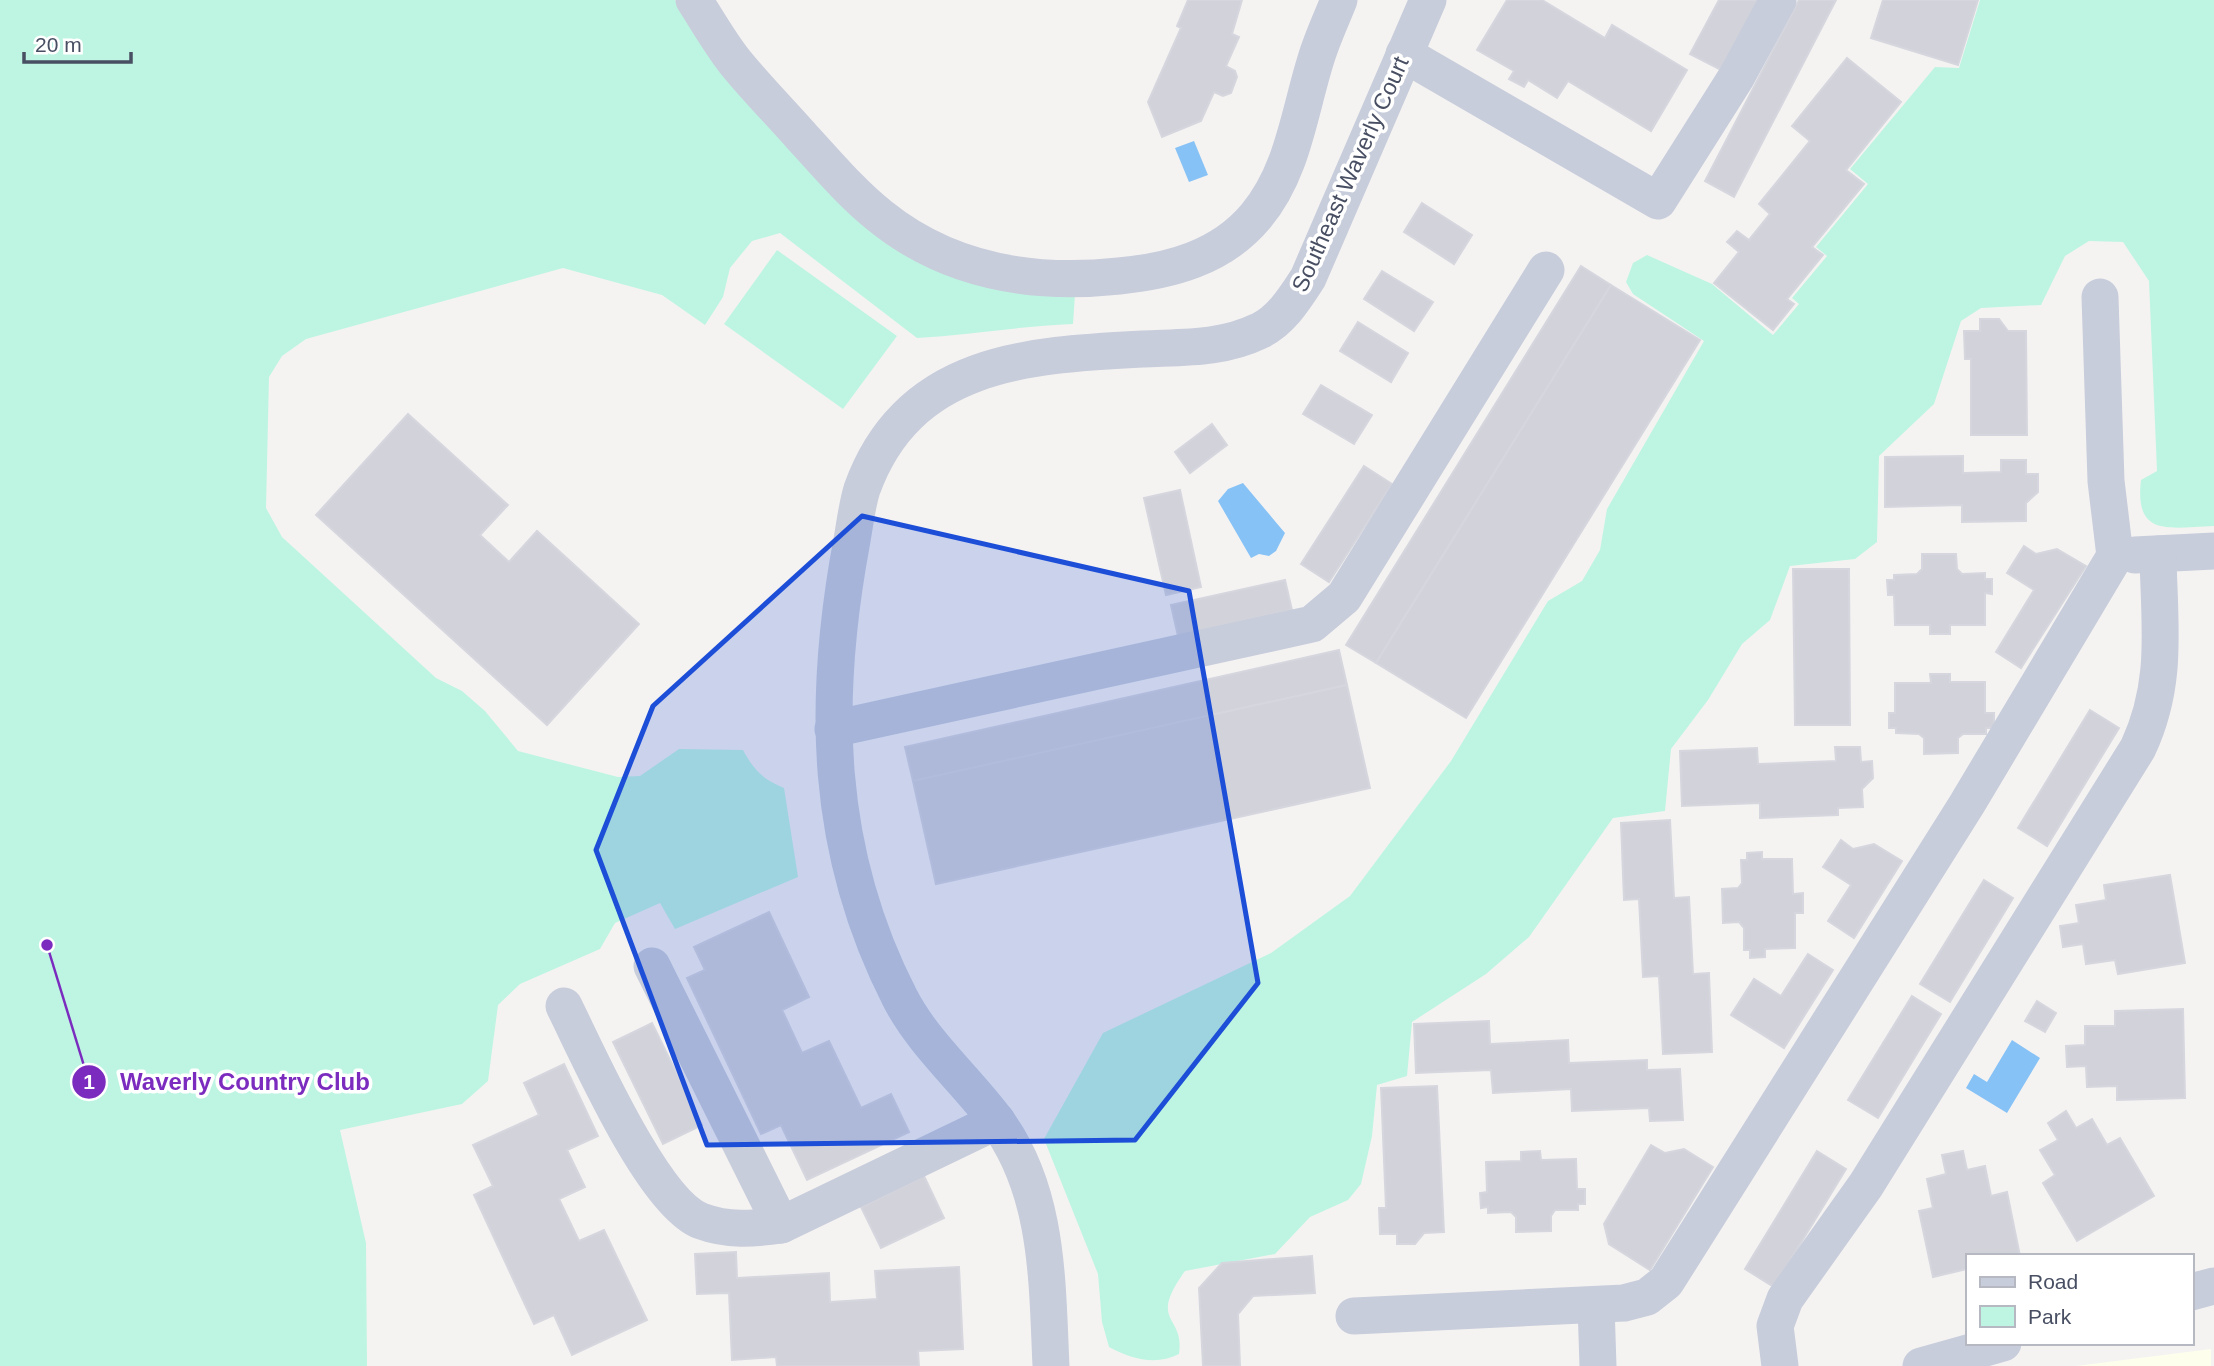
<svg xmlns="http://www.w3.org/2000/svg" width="2214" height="1366" font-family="Helvetica,sans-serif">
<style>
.commercial{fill:#fefeed}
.green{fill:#bef5e2}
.water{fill:#87c2f6}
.building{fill:#d2d3da;stroke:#d6d6de;stroke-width:2}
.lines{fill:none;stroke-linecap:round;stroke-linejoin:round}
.minor{stroke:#c8cddb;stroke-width:37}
.marked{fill:#1d4ed8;fill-opacity:0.2;stroke:#1d4ed8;stroke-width:5;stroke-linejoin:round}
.labels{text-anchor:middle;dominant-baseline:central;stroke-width:7;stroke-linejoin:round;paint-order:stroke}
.street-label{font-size:23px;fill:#484f63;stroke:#fff}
.leader{fill:none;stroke:#7b2cbf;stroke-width:2.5}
.callout-dot{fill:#7b2cbf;stroke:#fff;stroke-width:2.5}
.mark-label{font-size:21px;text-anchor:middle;font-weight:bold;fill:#fff}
.callout-label{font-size:24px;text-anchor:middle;font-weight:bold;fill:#7b2cbf;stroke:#fff;stroke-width:7;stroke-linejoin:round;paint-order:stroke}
</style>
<rect width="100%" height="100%" fill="#f5f3f2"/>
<polygon class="commercial" points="2211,1349 2211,1366 2076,1366"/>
<g class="green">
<path d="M0,0H675L727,69L881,229L1075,294L1073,324C1021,326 969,335 917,338L780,233L752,241L730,268L723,297L705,325L662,295L563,268L306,339L282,356L269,377L266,508L282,537L436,678L462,691L485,711L518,751L618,777L640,776L679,749L743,750C754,770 762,779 784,788L798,877L675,929L660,903L615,923L600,949L520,984L498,1005L488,1081L462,1104L340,1130L366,1243L367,1366H0Z"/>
<path d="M1980,0H2214V526C2171,527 2134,539 2141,480L2157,471L2149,281L2123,242L2089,241L2065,256L2041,305L1981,308L1961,321L1934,404L1879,456L1877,542L1855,559L1790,566L1770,620L1742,644L1708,700L1671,749L1665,811L1613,818L1529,937L1486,974L1412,1022L1407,1076L1377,1085L1372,1136L1361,1184L1348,1200L1310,1217L1275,1254L1185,1271C1147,1324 1185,1314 1179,1354C1156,1366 1131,1359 1109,1347L1102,1322L1098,1274L1044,1139L1103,1033L1271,953L1350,896L1451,761L1548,601L1582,581L1600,550L1607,509L1704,341L1633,294L1626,282L1633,263L1647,255L1712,284L1773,335L1799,304L1792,298L1827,256L1816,247L1868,184L1850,169L1935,67L1959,68Z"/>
<polygon points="777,250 897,336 843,409 724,324"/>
</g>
<g class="water">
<polygon points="1194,141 1208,175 1189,182 1175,148"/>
<polygon points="1243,483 1285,533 1276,551 1269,556 1259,554 1251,558 1218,501 1228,489"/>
<polygon points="2012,1040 2040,1058 2007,1113 1966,1088 1974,1074 1987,1082"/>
</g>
<g class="building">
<polygon points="1188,0 1242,0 1232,34 1239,37 1226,66 1235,71 1237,77 1231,93 1223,96 1214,92 1201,121 1162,137 1148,102 1181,28 1177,26"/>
<polygon points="1507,0 1542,0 1605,38 1612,25 1687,70 1651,131 1568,81 1557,98 1528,80 1524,87 1509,79 1514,71 1477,50"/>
<polygon points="1719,0 1759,0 1721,70 1690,54"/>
<polygon points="1799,0 1836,0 1734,197 1705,181"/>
<polygon points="1883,0 1978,0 1958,65 1871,38"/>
<polygon points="1847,58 1901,102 1846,170 1864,184 1812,247 1823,255 1787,299 1794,304 1773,330 1714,283 1739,252 1727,242 1737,231 1749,240 1770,214 1759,204 1810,141 1792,126"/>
<polygon points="1422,203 1472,235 1454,264 1404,232"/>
<polygon points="1581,266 1611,285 1376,663 1346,645"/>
<polygon points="1382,271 1433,302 1414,331 1364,299"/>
<polygon points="1611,285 1700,340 1466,718 1376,663"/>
<polygon points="1980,319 1999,319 2008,331 2026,331 2027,435 1971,435 1971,359 1965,359 1964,331 1980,331"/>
<polygon points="1358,322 1408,353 1391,382 1340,351"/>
<polygon points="1321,385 1372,415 1354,444 1303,414"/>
<polygon points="408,414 508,505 480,535 509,562 537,531 639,624 547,725 316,515"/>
<polygon points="1212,424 1227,445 1190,473 1175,452"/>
<polygon points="1963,456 1963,473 2001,472 2001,460 2026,460 2026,474 2038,474 2038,492 2026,503 2026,521 1962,522 1962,505 1885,507 1885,457"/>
<polygon points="1364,466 1392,484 1329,582 1301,564"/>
<polygon points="1180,490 1201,587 1166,595 1144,498"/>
<polygon points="2024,546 2036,554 2057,549 2086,566 2021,668 1996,652 2034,590 2007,573"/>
<polygon points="1922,554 1956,554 1957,569 1962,574 1985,573 1985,579 1992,579 1992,594 1985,593 1985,625 1950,625 1950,634 1930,634 1930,625 1895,625 1894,595 1888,595 1887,580 1894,580 1894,575 1917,574 1922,569"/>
<polygon points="1793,569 1849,569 1850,725 1795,725"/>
<polygon points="1285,580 1292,610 1178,636 1171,605"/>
<polygon points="1339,650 1347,685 913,781 905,747"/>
<polygon points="1930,674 1950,674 1950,682 1985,682 1985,713 1994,713 1994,728 1986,728 1986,734 1963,734 1958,738 1958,753 1924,754 1924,738 1919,734 1896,733 1896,728 1889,728 1889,713 1895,713 1895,683 1931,683"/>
<polygon points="1347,685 1370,788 936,884 913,781"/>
<polygon points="2090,710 2119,728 2047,846 2018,828"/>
<polygon points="1835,747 1860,747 1861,762 1872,761 1873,778 1862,789 1863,807 1838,808 1838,815 1760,818 1760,803 1682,806 1680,751 1757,748 1758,764 1836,761"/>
<polygon points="1670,820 1674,898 1689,897 1693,974 1709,973 1712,1052 1663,1054 1659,976 1643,977 1639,899 1624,900 1621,823"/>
<polygon points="1841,840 1853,849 1874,844 1902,861 1854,938 1828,921 1851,885 1823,867"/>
<polygon points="1762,852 1762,859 1792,859 1793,894 1803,893 1803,913 1795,913 1795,948 1765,949 1765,957 1750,958 1750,950 1744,950 1744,928 1739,922 1723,923 1722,889 1738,888 1742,883 1741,860 1747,860 1747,853"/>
<polygon points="2170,875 2185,963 2118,974 2115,960 2086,964 2083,944 2063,947 2060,926 2079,923 2076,905 2106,900 2104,885"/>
<polygon points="1984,880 2013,898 1950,1002 1920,984"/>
<polygon points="769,912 809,997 782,1010 802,1053 829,1041 861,1108 891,1094 909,1132 807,1180 781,1125 761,1134 687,978 705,970 694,947"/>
<polygon points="1808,954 1833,970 1784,1048 1731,1015 1754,979 1781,996"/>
<polygon points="1912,996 1941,1014 1878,1118 1848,1100"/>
<polygon points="2037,1001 2056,1013 2045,1032 2025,1021"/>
<polygon points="2183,1009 2185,1098 2117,1100 2117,1086 2087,1087 2086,1066 2067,1067 2066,1046 2085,1045 2085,1026 2115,1026 2115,1011"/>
<polygon points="1489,1021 1490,1044 1568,1040 1569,1063 1647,1060 1647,1070 1680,1069 1683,1120 1650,1121 1649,1108 1572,1111 1571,1089 1493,1093 1491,1070 1416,1073 1414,1024"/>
<polygon points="652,1023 702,1125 663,1144 613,1042"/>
<polygon points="564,1064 598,1136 567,1150 585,1187 559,1199 579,1241 604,1230 647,1320 572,1355 554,1315 534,1324 474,1195 493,1186 473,1145 539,1115 524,1083"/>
<polygon points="1437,1086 1444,1232 1424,1233 1415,1244 1397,1244 1397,1234 1380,1234 1379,1208 1386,1208 1381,1088"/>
<polygon points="2066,1111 2076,1128 2092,1119 2107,1145 2120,1138 2154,1196 2077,1241 2043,1183 2055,1175 2040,1150 2058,1140 2048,1123"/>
<polygon points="1651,1145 1665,1153 1684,1149 1713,1167 1650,1270 1609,1244 1604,1224"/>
<polygon points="1540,1151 1541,1160 1576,1159 1577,1189 1585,1189 1585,1204 1578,1204 1578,1210 1555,1210 1551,1216 1551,1231 1516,1232 1516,1217 1511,1212 1488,1213 1488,1207 1481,1208 1480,1193 1487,1192 1486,1162 1521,1161 1521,1152"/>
<polygon points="1817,1151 1846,1169 1774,1287 1745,1269"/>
<polygon points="1963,1151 1967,1170 1985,1166 1991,1196 2007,1192 2020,1256 1967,1256 1967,1269 1933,1277 1919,1211 1933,1208 1927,1179 1946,1174 1942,1155"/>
<polygon points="924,1176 944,1218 881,1248 861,1207"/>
<polygon points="736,1252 737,1278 829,1273 830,1302 877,1299 875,1271 959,1267 963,1349 918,1351 919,1366 777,1366 776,1357 732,1360 729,1293 697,1294 695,1254"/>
<polygon points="1312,1256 1315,1293 1253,1296 1238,1314 1240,1366 1203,1366 1199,1288 1222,1263"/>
</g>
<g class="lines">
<g class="minor">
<path d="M694,0C707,20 720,43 735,62C756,88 780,112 802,137C827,164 851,193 880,216C949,272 1034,285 1119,276C1170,271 1221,258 1256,216C1293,172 1299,113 1316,59C1322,39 1331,20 1339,0"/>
<polyline points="1404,54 1658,201 1737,76 1778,0"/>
<polyline points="2135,555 2214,551"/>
<polyline points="833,729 1312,624 1344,597 1546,270"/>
<polyline points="652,966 781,1225"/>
<path d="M564,1006C588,1054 653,1203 701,1221C728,1231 753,1229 781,1225L997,1121"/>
<polyline points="2191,1292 2214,1286"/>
<polyline points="1596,1305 1598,1366"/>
<polyline points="1354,1316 1624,1303 1647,1297 1666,1282 1967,804 2115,556 2106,481 2100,297"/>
<path d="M1051,1366C1047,1281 1049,1190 995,1119C965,1079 923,1043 900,998C824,850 822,700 852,540C855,523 857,505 862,489C908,361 1027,355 1143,349C1183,347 1222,349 1259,331C1281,321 1295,298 1308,278L1428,0"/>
<path d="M1780,1366L1775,1326L1785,1299L1866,1185L2138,748C2169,682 2159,624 2158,554"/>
<polyline points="1921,1366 2003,1343"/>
</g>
</g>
<path class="marked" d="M862,516L1189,591L1258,983L1135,1140L707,1145L596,850L653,706Z"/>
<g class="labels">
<g class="street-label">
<text transform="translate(1350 174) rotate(-66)">Southeast Waverly Court</text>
</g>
</g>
<path class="leader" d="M47 945L89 1082"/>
<g class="callout-dot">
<circle cx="47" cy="945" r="7"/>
<circle cx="89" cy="1082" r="18"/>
</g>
<g class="mark-label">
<text x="89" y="1089">1</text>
</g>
<g class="callout-label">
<text x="245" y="1090">Waverly Country Club</text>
</g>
<rect x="1966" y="1254" width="228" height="91" fill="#ffffff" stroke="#b6b9c1" stroke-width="2"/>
<rect x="1980" y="1277" width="35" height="10" fill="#c8cddb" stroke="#b6b9c1" stroke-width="2"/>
<text x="2028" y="1289" font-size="21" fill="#484f63">Road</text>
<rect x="1980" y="1306" width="35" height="21" fill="#bef5e2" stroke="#b6b9c1" stroke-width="2"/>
<text x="2028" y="1324" font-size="21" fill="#484f63">Park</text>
<path d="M24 52v10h107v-10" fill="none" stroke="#484f63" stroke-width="3.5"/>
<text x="35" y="52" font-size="21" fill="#484f63" stroke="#ffffff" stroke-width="5" paint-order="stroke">20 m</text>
</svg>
